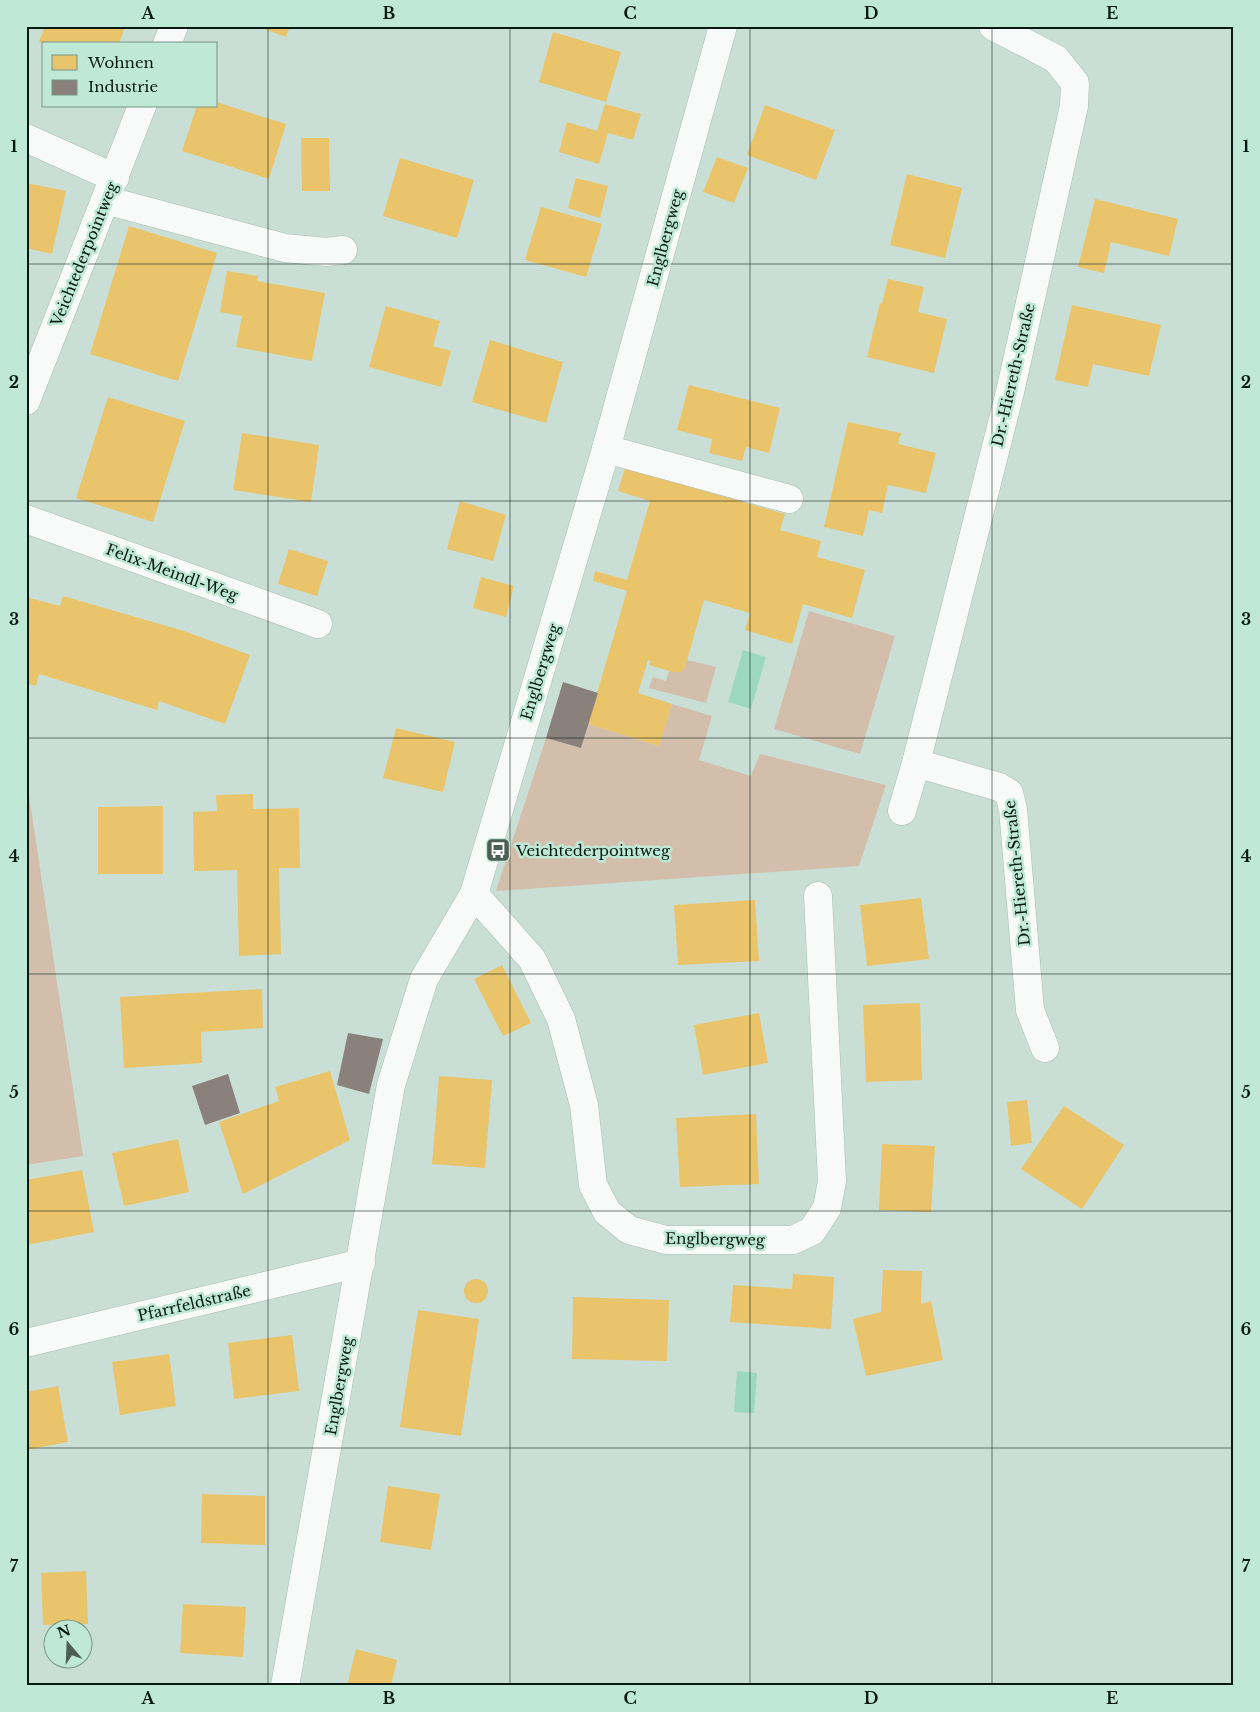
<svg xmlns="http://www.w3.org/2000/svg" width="1260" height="1712" font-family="'Libre Baskerville',serif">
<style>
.green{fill:#d2beab}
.water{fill:#9cd7bf}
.homes{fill:#e9c46a}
.industry{fill:#8a817c}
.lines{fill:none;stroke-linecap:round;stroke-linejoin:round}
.street-casing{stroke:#aabcb4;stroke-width:29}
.street{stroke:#f7faf9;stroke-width:28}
.grid{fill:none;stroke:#081812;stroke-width:1;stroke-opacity:0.55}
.labels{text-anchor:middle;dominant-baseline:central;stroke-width:5;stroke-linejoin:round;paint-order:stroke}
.street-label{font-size:15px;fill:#081812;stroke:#bfe9d6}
.poi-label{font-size:15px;fill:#081812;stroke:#bfe9d6;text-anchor:start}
.neatline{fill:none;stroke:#081812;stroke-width:2}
.grid-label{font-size:16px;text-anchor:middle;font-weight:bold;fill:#081812}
</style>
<rect width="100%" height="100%" fill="#c9dfd5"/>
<g class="green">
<polygon points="809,611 895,636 860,754 774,729"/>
<polygon points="687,660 716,667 706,703 649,688 653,677 666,681 669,671 681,672 685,668"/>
<polygon points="672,704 712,716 699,760 751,776 760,754 886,785 859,866 496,891 546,738 581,748 588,724 659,746"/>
<polygon points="26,795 29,795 83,1156 26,1165"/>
</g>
<g class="water">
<polygon points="743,650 766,657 751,709 728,702"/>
<polygon points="737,1371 757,1373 754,1413 734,1412"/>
</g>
<g class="homes">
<polygon points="45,26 125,26 119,44 44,44 39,42"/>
<polygon points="256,26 290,26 286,37"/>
<polygon points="553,32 621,52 606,102 539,82"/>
<polygon points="216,102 286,124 269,179 182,151 197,106 216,106"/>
<polygon points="605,104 641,114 633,140 608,133 599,164 559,152 567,122 597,131"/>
<polygon points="765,105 835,130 816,180 747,155"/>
<polygon points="301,138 329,138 330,191 302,191"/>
<polygon points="717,157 748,168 734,203 703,192"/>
<polygon points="400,158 474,180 457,238 383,216"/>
<polygon points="907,174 962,188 945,258 890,245"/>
<polygon points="576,178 608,186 600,218 568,208"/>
<polygon points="26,183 66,191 52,254 26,248"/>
<polygon points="1095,199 1178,219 1169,256 1111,242 1104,273 1078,267"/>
<polygon points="541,207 602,224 586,277 525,260"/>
<polygon points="129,226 217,253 178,381 90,354"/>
<polygon points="227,271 258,276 257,281 325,293 312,361 236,347 242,316 220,312"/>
<polygon points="888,279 924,287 918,312 947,319 934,373 867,357 880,303 882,304"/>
<polygon points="1072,305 1161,325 1149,376 1093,364 1088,387 1055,380"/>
<polygon points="386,306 440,321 433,346 451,351 441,387 369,367"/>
<polygon points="490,340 563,362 546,423 472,402"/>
<polygon points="689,385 780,408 769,453 746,447 742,461 709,453 712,439 677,430"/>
<polygon points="108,397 185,421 153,522 76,498"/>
<polygon points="848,422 901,433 898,444 936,453 926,493 888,485 882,513 869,510 863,536 824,527"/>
<polygon points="242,433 319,445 311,502 233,490"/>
<polygon points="625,468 785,514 780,530 821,541 817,557 865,570 852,618 803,604 792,644 745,630 750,613 704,600 685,668 681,672 673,672 649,665 651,661 648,660 638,693 672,704 659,746 588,724 627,591 593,581 595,571 627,580 650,501 618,491"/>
<polygon points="460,501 506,515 493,561 447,549"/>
<polygon points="289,549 328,561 317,596 278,584"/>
<polygon points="481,577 514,586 506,617 473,608"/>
<polygon points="63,596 184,631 250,655 225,724 159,701 157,710 39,674 36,686 26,683 26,597 60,606"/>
<polygon points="396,728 455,742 443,792 383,778"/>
<polygon points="253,794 253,809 299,808 300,868 279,868 281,954 239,956 237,870 194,871 193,812 217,811 216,795"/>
<polygon points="163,806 163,874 98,874 98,807"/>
<polygon points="921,898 929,959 867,966 860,905"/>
<polygon points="755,900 759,961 678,965 674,905"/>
<polygon points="502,965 531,1023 503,1036 474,979"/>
<polygon points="262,989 263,1028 201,1032 202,1063 124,1068 120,997"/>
<polygon points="920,1003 922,1080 866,1082 863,1005"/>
<polygon points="759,1013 768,1063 703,1075 694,1025"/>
<polygon points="330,1071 350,1140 243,1194 219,1122 279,1101 275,1087"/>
<polygon points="439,1076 492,1080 485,1168 432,1164"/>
<polygon points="1027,1100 1032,1143 1011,1146 1007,1102"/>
<polygon points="1064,1106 1124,1145 1082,1209 1021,1169"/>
<polygon points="756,1114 759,1184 680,1187 676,1118"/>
<polygon points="178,1139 189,1192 124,1206 112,1153"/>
<polygon points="882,1144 935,1146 931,1212 879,1210"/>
<polygon points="82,1170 94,1232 26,1245 26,1180"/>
<polygon points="883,1270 922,1271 921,1304 931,1301 943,1360 866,1376 853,1319 881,1312"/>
<polygon points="793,1274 834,1277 831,1329 730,1322 733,1285 792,1289"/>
<circle cx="476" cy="1291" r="12"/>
<polygon points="573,1297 669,1300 667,1361 572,1359"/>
<polygon points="418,1310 479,1319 461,1436 400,1427"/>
<polygon points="292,1335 299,1391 234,1399 228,1343"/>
<polygon points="169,1354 176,1406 120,1415 112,1362"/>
<polygon points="58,1386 68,1442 26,1450 26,1392"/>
<polygon points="388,1486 440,1494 431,1550 380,1542"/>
<polygon points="202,1494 265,1496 265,1545 201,1543"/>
<polygon points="86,1571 88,1624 43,1625 41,1573"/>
<polygon points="183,1604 246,1607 243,1657 180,1653"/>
<polygon points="356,1649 397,1660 391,1686 347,1686"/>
</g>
<g class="industry">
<polygon points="563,682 598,693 581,748 546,738"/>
<polygon points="348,1033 383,1039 369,1094 337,1085"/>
<polygon points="228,1074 240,1113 205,1125 192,1086"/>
</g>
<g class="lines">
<defs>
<g id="street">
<polyline points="167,44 174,26"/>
<polyline points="26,138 115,178"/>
<polyline points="105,200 285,248 326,252 343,250"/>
<polyline points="26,401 142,106"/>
<polyline points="606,449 789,499"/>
<polyline points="26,519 318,624"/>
<polyline points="916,763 999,787 1009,793 1013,809 1030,1010 1045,1048"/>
<polyline points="902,811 916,763 1010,392 1074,106 1075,83 1056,59 993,26"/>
<polyline points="474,894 532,959 561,1019 584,1105 593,1185 607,1212 629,1230 666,1240 793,1240 812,1231 827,1208 832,1181 818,896"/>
<polyline points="26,1343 361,1263"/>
<polyline points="285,1686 391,1085 424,979 474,894 606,449 723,26"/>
</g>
</defs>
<use href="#street" class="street-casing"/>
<use href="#street" class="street"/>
</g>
<path class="grid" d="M268,26V1686M510,26V1686M750,26V1686M992,26V1686M26,264H1234M26,501H1234M26,738H1234M26,974H1234M26,1211H1234M26,1448H1234"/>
<defs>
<symbol id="bus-square" viewBox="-11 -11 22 22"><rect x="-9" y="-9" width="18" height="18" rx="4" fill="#4c5e56" stroke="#bfe9d6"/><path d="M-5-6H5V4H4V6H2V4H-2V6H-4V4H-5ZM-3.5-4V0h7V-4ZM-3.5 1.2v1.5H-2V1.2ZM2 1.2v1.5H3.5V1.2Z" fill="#fff"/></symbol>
</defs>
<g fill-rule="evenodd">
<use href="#bus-square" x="484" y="836" width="28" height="28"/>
</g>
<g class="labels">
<g class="street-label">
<text transform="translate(665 238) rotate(-75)">Englbergweg</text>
<text transform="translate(84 254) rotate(-68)">Veichtederpointweg</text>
<text transform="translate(1013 375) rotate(-77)">Dr.-Hiereth-Straße</text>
<text transform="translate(172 572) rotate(20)">Felix-Meindl-Weg</text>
<text transform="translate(540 672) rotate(-73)">Englbergweg</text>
<text transform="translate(1017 873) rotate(-96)">Dr.-Hiereth-Straße</text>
<text transform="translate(715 1239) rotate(1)">Englbergweg</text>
<text transform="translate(194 1303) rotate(-13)">Pfarrfeldstraße</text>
<text transform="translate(339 1386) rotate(-80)">Englbergweg</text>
</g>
<g class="poi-label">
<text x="516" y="850">Veichtederpointweg</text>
</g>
</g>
<rect width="1260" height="1712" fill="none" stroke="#bfe9d6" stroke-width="55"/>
<rect x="42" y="42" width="175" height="65" fill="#bfe9d6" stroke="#769588"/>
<rect x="52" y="55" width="25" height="15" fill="#e9c46a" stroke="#769588"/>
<text x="88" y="68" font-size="15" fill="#081812">Wohnen</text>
<rect x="52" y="80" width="25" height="15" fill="#8a817c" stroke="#769588"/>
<text x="88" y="92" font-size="15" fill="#081812">Industrie</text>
<g transform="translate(68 1644) rotate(341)"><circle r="24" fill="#bfe9d6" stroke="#769588"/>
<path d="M0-4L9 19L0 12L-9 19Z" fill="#4c5e56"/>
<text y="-8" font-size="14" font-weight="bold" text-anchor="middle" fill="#081812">N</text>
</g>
<rect x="28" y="28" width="1204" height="1656" class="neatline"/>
<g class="grid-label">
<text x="148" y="19">A</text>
<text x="389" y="19">B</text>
<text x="630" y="19">C</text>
<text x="871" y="19">D</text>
<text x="1112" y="19">E</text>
<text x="14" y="152">1</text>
<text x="1246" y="152">1</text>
<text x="14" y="388">2</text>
<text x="1246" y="388">2</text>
<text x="14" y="625">3</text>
<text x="1246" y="625">3</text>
<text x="14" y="862">4</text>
<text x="1246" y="862">4</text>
<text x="14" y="1098">5</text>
<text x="1246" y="1098">5</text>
<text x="14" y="1335">6</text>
<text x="1246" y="1335">6</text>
<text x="14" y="1572">7</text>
<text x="1246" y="1572">7</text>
<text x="148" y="1704">A</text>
<text x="389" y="1704">B</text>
<text x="630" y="1704">C</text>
<text x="871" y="1704">D</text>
<text x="1112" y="1704">E</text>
</g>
</svg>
